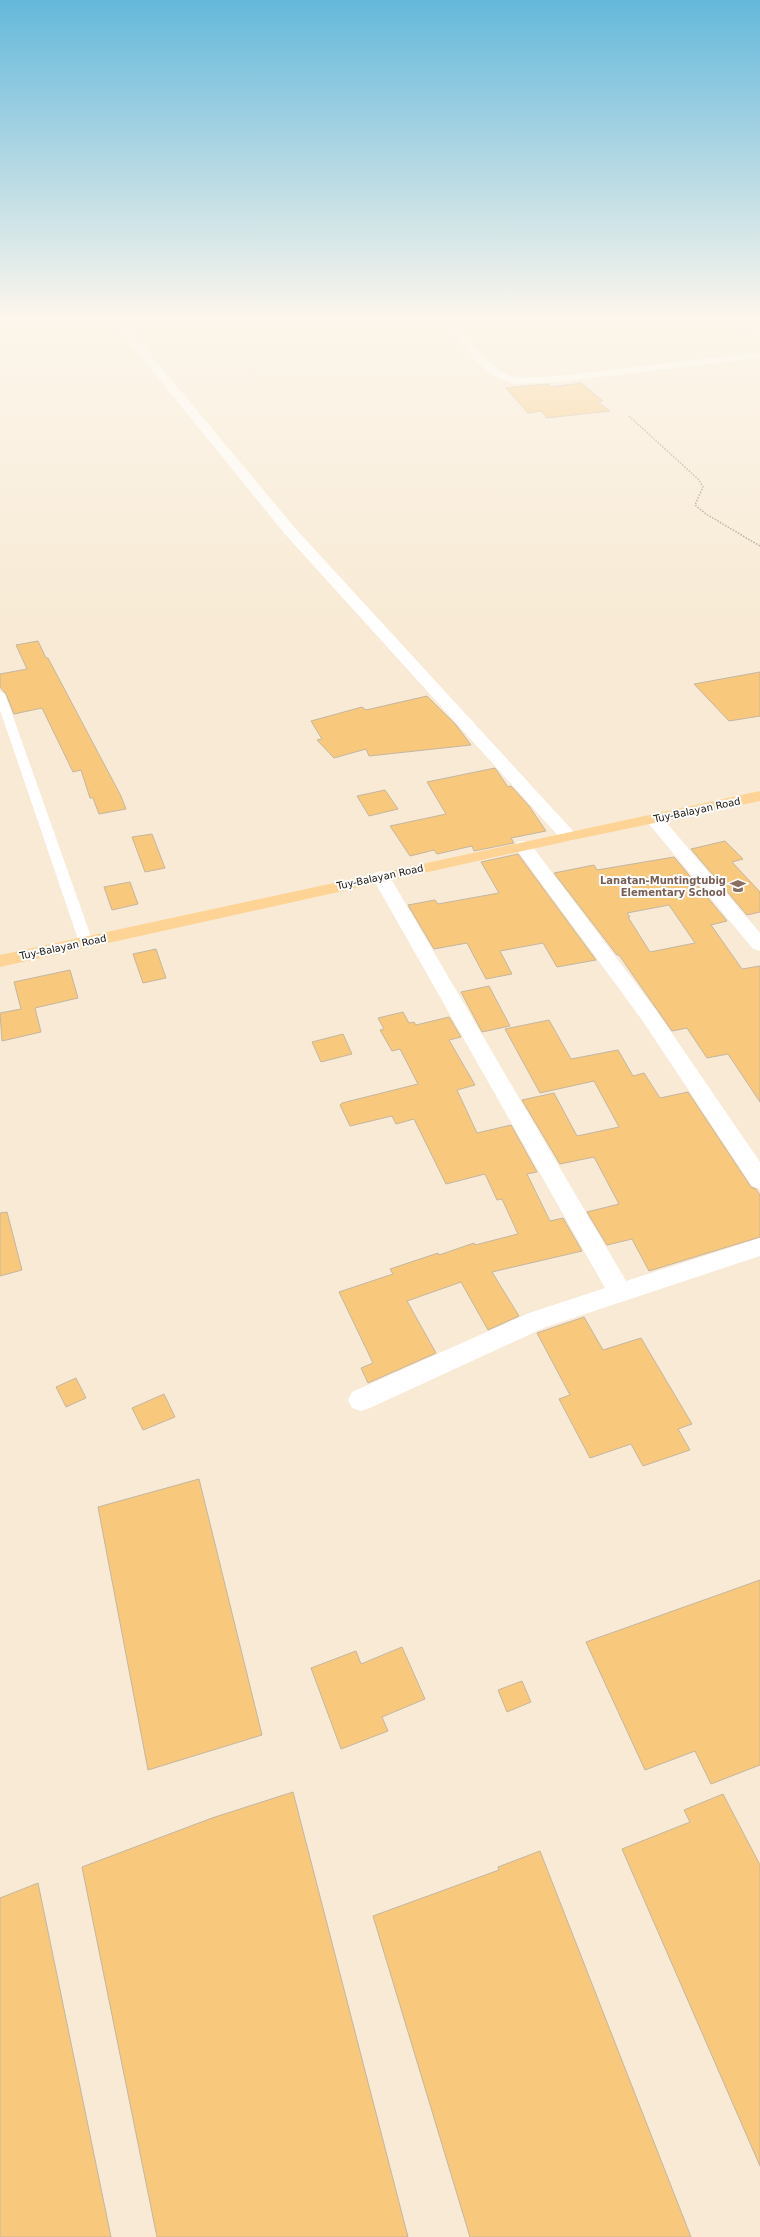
<svg xmlns="http://www.w3.org/2000/svg" width="760" height="2237" font-family="'DejaVu Sans',sans-serif">
<style>
.building{fill:#f8c87c;stroke:#c4b6a1;fill-rule:evenodd}
.lines{fill:none;stroke-linecap:round;stroke-linejoin:round}
.path{stroke:#9e9383;stroke-width:1.5;stroke-dasharray:1.5 1.5;stroke-linecap:butt}
.lane{fill:#fff;fill-rule:evenodd}
.street{fill:#fff;fill-rule:evenodd}
.primary{fill:#fdd495;fill-rule:evenodd}
.labels{text-anchor:middle;dominant-baseline:central;stroke-width:4;stroke-linejoin:round;paint-order:stroke}
.street-label{font-size:10px;fill:#1b160e;stroke:#fff}
.education-label{font-size:10px;font-weight:bold;fill:#785e54;stroke:#fff;text-anchor:end}
</style>
<rect width="100%" height="100%" fill="#f8ead4"/>
<g class="building">
<polygon points="581,383 603,401 598,402 610,411 547,418 541,411 528,413 506,388 548,384 551,387"/>
<polygon points="38,641 46,658 48,658 121,796 126,809 99,814 93,798 90,798 81,770 73,772 42,708 14,714 6,694 0,687 0,674 27,669 16,645"/>
<polygon points="760,672 760,716 729,721 694,684"/>
<polygon points="427,696 456,725 471,745 369,756 366,749 334,758 317,740 322,739 311,721 362,707 366,710"/>
<polygon points="495,768 508,787 511,786 529,806 546,831 511,838 514,843 474,851 472,846 437,854 434,850 410,856 390,826 446,814 427,782"/>
<polygon points="385,790 398,809 369,816 357,796"/>
<polygon points="152,834 165,868 145,872 132,837"/>
<polygon points="725,841 743,859 732,862 760,892 760,912 747,915 691,849"/>
<polygon points="518,854 534,876 596,960 557,967 543,943 500,951 512,974 486,979 467,943 434,949 408,905 435,900 438,904 499,893 481,862"/>
<path d="M674,857L727,921L711,925L742,969L760,966V1102L728,1054L707,1058L687,1028L672,1031L619,955H617L554,873L594,865L597,870ZM669,905L695,943L650,952L628,917H630L627,913Z"/>
<polygon points="130,882 138,904 112,910 104,887"/>
<polygon points="156,949 166,978 143,983 133,954"/>
<polygon points="70,970 78,998 35,1008 41,1032 2,1041 0,1013 21,1009 14,982"/>
<polygon points="489,986 510,1026 482,1032 461,992"/>
<polygon points="403,1012 409,1023 414,1022 416,1025 449,1017 461,1037 449,1040 475,1085 457,1090 477,1133 511,1125 537,1172 527,1174 550,1221 563,1218 582,1251 492,1272 519,1316 488,1330 461,1282 407,1301 436,1353 368,1383 361,1368 373,1363 339,1292 393,1274 390,1269 438,1253 439,1255 474,1243 475,1245 518,1234 502,1199 497,1200 485,1174 446,1184 414,1119 396,1124 392,1116 350,1126 340,1105 342,1103 418,1084 400,1049 392,1051 380,1030 384,1029 378,1018"/>
<polygon points="549,1020 571,1059 618,1050 633,1076 644,1073 660,1098 688,1092 751,1187 756,1189 760,1195 760,1237 649,1271 632,1239 607,1245 587,1212 619,1204 594,1157 560,1164 522,1100 554,1093 577,1136 619,1127 594,1081 540,1093 505,1029"/>
<polygon points="343,1034 352,1054 321,1062 312,1042"/>
<polygon points="7,1212 22,1270 0,1276 0,1213"/>
<polygon points="584,1317 603,1350 641,1338 692,1424 678,1429 690,1450 643,1466 631,1444 590,1458 559,1399 570,1395 537,1333"/>
<polygon points="76,1378 86,1398 66,1407 56,1387"/>
<polygon points="164,1394 175,1417 143,1430 132,1408"/>
<polygon points="199,1479 262,1735 148,1770 98,1507"/>
<polygon points="760,1580 760,1765 711,1784 695,1751 645,1770 586,1642"/>
<polygon points="402,1647 425,1699 382,1717 388,1731 341,1749 311,1668 356,1651 361,1664"/>
<polygon points="522,1681 531,1702 507,1712 498,1690"/>
<polygon points="293,1792 408,2237 157,2237 82,1867 212,1818"/>
<polygon points="723,1794 760,1865 760,2166 622,1849 690,1822 684,1810"/>
<polygon points="540,1851 691,2237 470,2237 373,1916 499,1870 498,1867"/>
<polygon points="38,1883 111,2237 0,2237 0,1898"/>
</g>
<g class="lines">
<polyline class="path" points="629,416 699,480 703,487 695,505 706,514 760,546"/>
<polygon class="lane" points="0,691 5,694 93,942 91,945 81,945 79,942 0,710"/>
<g class="street">
<polygon points="107,318 117,318 146,349 294,527 574,832 577,836 574,840 568,841 562,840 284,533 138,353"/>
<polygon points="439,318 449,318 485,358 502,372 516,378 558,376 760,352 760,358 558,382 514,384 494,376 477,362"/>
<polygon points="730,318 741,318 760,330 760,338"/>
<polygon points="654,814 660,815 760,933 760,951 753,949 648,823 645,819 648,815"/>
<polygon points="523,841 529,842 656,1010 760,1162 760,1189 752,1186 642,1020 514,846 517,842"/>
<polygon points="381,871 388,873 390,877 626,1281 760,1238 760,1256 546,1327 370,1408 361,1411 352,1408 348,1400 352,1392 529,1313 605,1288 372,877 374,873"/>
</g>
<polygon class="primary" points="760,791 760,801 568,841 0,967 0,955"/>
</g>
<linearGradient id="sky" x2="0" y2="1"><stop stop-color="#64b8db"/><stop offset="0.5" stop-color="#fcf6ec"/><stop offset="1" stop-color="#fcf6ec" stop-opacity="0"/></linearGradient>
<rect width="760" height="631" fill="url(#sky)"/>
<defs>
<symbol id="school-bare" viewBox="-9 -9 18 18"><path d="M0-5L7-2L0 1L-7-2ZM-4 1L0 2.5L4 1V4Q0 6-4 4Z" fill="#8d6e63" stroke="#fff" stroke-width="2.5" paint-order="stroke"/></symbol>
</defs>
<g fill-rule="evenodd">
<use href="#school-bare" x="727" y="875" width="22" height="22"/>
</g>
<g class="labels">
<g class="street-label">
<text transform="translate(697 810) rotate(-12)">Tuy-Balayan Road</text>
<text transform="translate(380 877) rotate(-12)">Tuy-Balayan Road</text>
<text transform="translate(63 947) rotate(-12)">Tuy-Balayan Road</text>
</g>
<g class="education-label">
<text x="726" y="880">Lanatan-Muntingtubig<tspan x="726" dy="12">Elementary School</tspan></text>
</g>
</g>
</svg>
